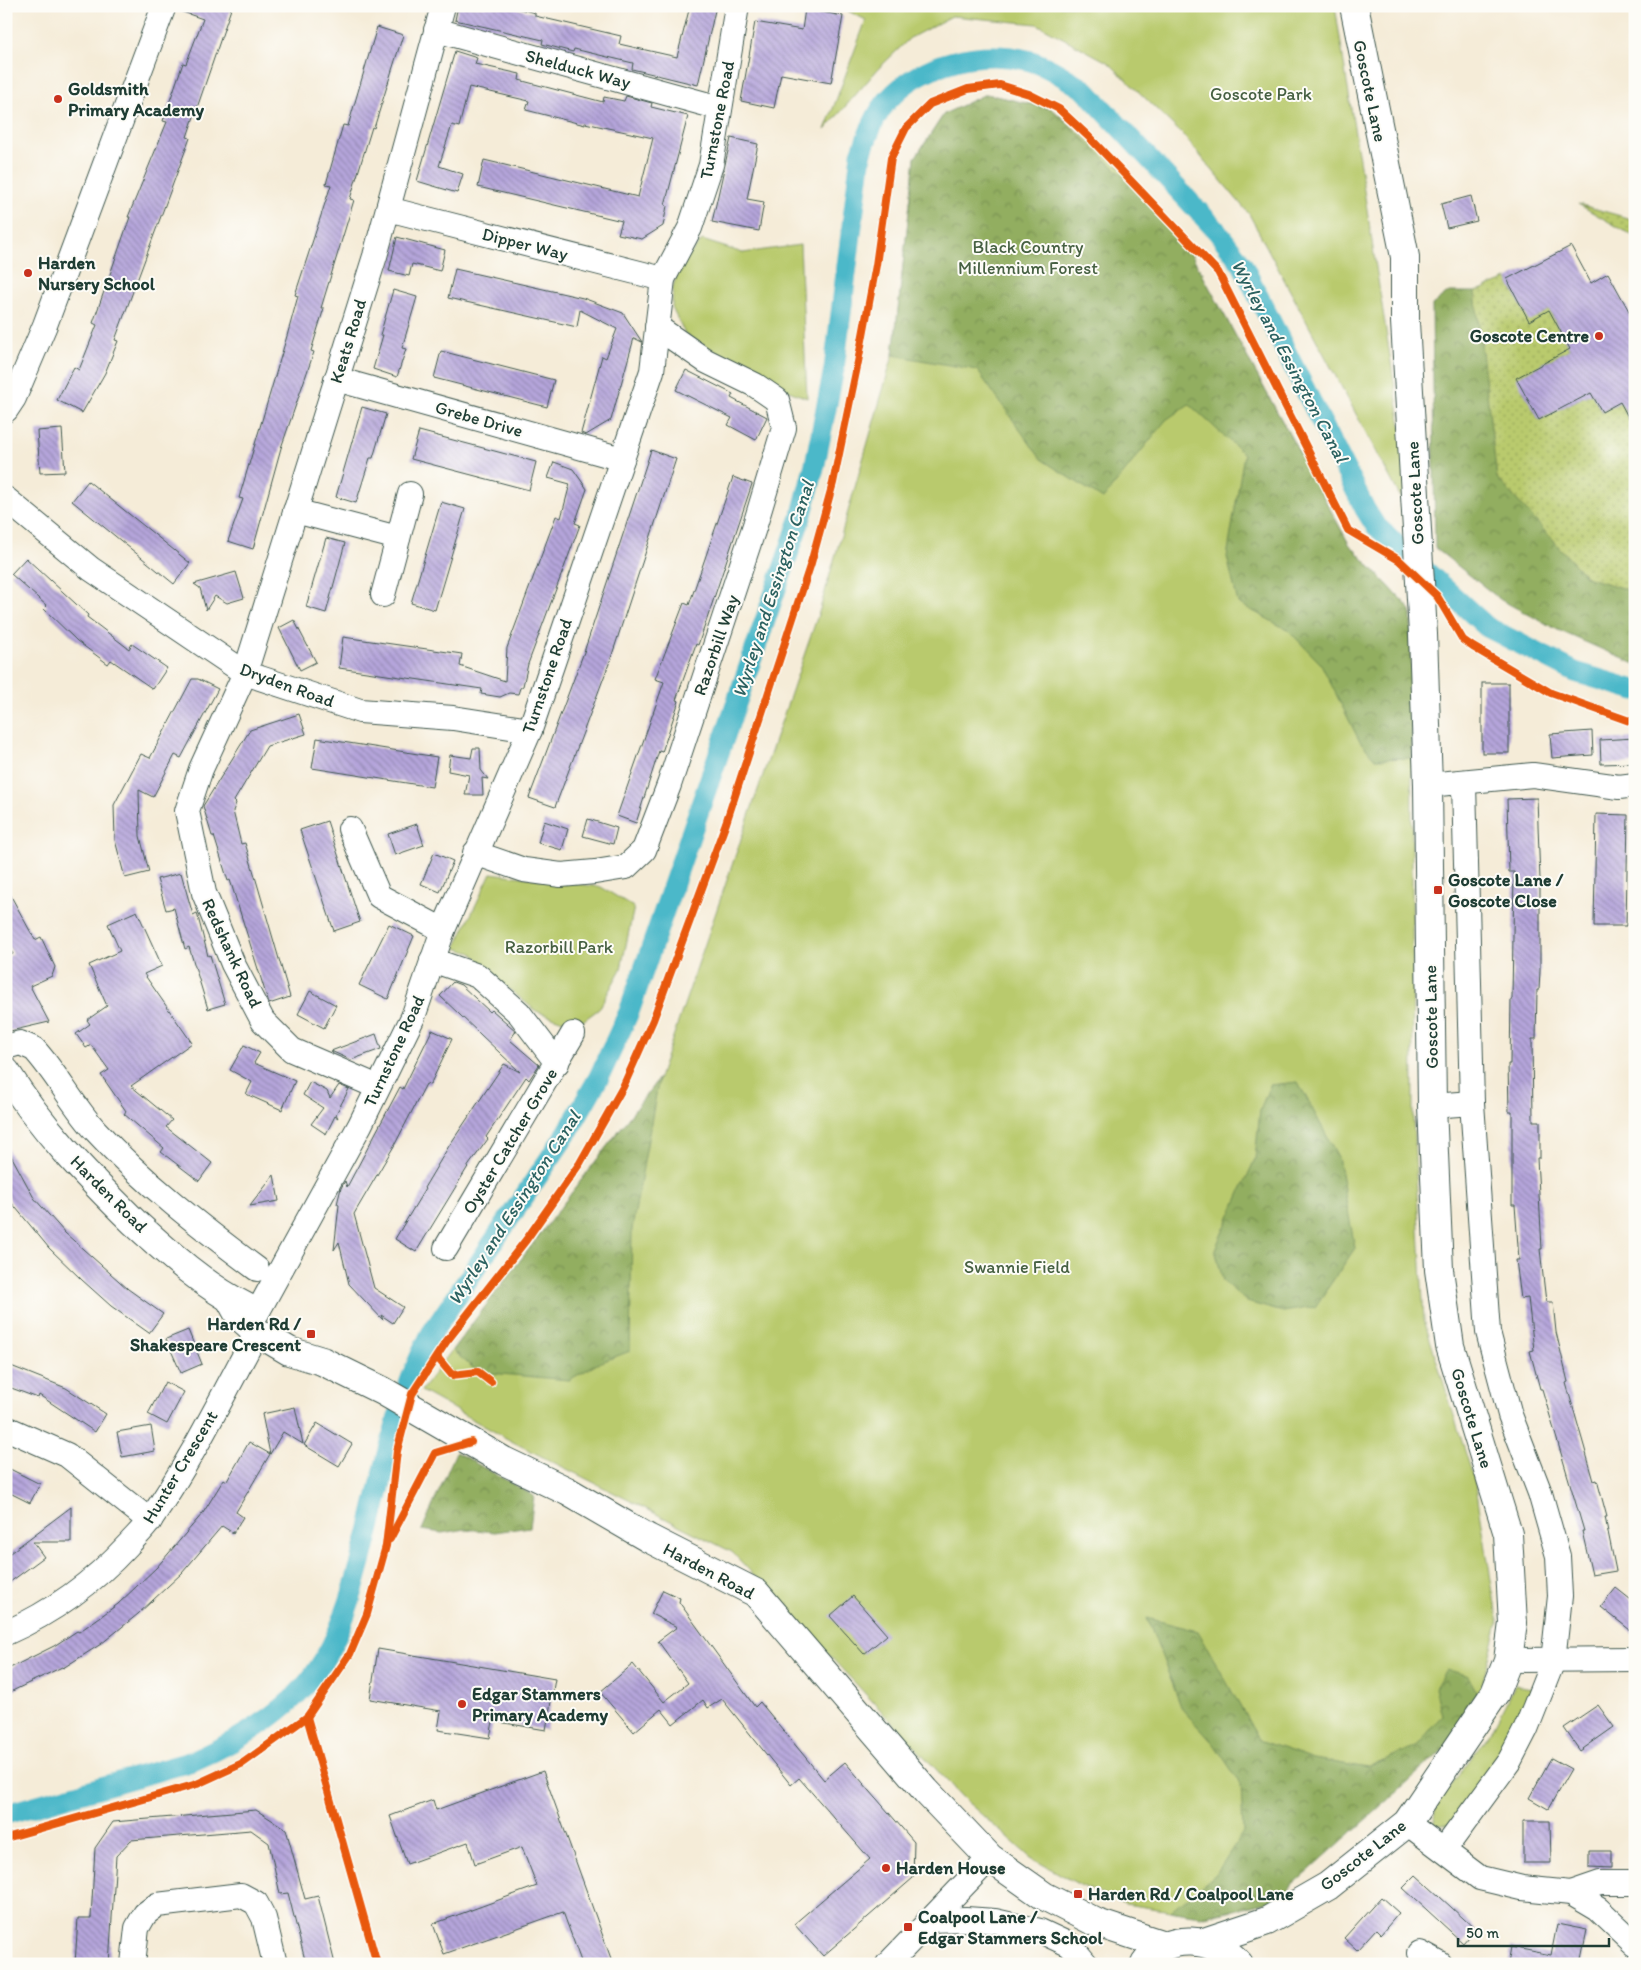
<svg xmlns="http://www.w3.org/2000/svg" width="1641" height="1970" font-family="Itim,sans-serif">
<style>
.green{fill:#b9ca6d;stroke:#6c8450}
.forest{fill:url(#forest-crowns);stroke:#58764a}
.garden{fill:url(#garden-dots);stroke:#6c8450}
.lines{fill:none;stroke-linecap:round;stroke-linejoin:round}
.canal{stroke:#4cb8c9;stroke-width:21}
.building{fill:url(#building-back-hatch)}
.minor-casing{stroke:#3f574d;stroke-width:26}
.tertiary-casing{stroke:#3f574d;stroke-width:30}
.minor{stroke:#fff;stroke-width:24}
.tertiary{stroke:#fff;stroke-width:28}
.cycleway-casing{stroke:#fdfcf7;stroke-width:11}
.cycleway{stroke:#e8590c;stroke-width:8}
.poi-dot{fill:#c8321e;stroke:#fdfcf7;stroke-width:2}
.labels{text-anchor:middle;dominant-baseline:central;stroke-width:4;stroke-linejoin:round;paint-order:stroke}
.street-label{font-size:18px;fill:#1f3d34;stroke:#fdfcf7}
.poi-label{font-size:18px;font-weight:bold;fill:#1f3d34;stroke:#fdfcf7;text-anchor:start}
.park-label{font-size:18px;fill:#466042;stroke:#fdfcf7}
.water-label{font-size:19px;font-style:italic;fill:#2c6261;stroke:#fdfcf7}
</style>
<defs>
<pattern id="forest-crowns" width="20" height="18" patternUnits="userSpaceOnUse" patternTransform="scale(1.25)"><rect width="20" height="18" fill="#92ae60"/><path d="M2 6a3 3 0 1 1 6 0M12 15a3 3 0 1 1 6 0" fill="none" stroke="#778f50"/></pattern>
<pattern id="garden-dots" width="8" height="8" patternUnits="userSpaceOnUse" patternTransform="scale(1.25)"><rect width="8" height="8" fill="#b9ca6d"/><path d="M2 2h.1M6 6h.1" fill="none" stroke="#96a55a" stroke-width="1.8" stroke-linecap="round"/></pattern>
<pattern id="building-back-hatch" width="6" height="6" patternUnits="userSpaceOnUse" patternTransform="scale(1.25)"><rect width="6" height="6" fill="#b5a5db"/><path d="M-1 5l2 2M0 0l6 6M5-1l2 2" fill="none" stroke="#9388b2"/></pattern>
</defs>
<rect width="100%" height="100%" fill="#fdfcf7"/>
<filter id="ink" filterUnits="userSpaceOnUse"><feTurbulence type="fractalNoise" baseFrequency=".02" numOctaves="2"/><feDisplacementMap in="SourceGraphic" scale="10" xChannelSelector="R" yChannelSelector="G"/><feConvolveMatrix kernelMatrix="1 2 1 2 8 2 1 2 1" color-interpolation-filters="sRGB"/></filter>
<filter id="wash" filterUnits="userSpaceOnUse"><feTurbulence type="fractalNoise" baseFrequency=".0096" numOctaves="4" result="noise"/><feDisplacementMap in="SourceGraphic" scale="20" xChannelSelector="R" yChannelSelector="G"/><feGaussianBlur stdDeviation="1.12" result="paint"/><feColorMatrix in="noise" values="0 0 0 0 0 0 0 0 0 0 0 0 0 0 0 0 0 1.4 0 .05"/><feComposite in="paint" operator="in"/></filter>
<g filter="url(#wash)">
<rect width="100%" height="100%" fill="#f5ecd8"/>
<g class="green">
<polygon points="838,6 1335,6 1417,528 1249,214 1182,134 1109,63 1037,24 952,16 910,38 878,69 825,130 866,20"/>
<polygon points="986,94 1052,109 1119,166 1183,239 1349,544 1411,610 1413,1119 1424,1320 1476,1486 1498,1624 1479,1696 1275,1901 1205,1916 1125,1904 1080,1885 1031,1858 965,1800 732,1552 513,1442 421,1391 659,1078 820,609 893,355 915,158 944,114"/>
<polygon points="702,240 743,253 800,245 807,398 773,385 685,334 672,308 673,286 680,267"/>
<polygon points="491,873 601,887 634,907 621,969 599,1009 576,1026 536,1011 504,985 472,953 455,948"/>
<polygon points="1515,1685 1532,1688 1503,1754 1449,1825 1434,1825 1437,1804 1492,1730"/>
</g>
<g class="forest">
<polygon points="986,94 1052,109 1152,203 1183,239 1349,544 1411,610 1412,758 1375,759 1359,740 1321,664 1288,630 1238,603 1227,557 1244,454 1189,404 1166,420 1103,499 1041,459 977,370 893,355 915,158 944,114"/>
<polygon points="1449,292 1475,292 1497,478 1586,577 1635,592 1635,664 1558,630 1501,600 1435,548 1432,305"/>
<polygon points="659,1078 632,1229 630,1351 599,1363 569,1380 478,1372 452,1350"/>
<polygon points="1298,1082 1338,1157 1355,1248 1315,1307 1283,1312 1247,1302 1223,1281 1215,1249 1255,1159 1260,1110 1270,1085"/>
<polygon points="456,1452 534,1496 530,1527 495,1532 465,1529 442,1533 422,1530"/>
<polygon points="1147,1618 1198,1631 1259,1740 1314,1759 1368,1768 1418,1745 1442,1715 1435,1688 1446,1669 1468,1676 1479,1696 1451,1743 1275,1901 1200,1916 1171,1911 1216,1874 1243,1832 1241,1784 1214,1744 1182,1709"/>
</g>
<g class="garden">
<polygon points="1578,204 1635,220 1635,237"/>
<polygon points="1507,279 1529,320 1549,310 1570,349 1517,378 1539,420 1591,393 1602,412 1620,402 1631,422 1635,420 1635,592 1586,577 1497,478 1475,292"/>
</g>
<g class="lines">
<path class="canal" d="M6,1814L193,1761C236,1742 280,1717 310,1680C335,1649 349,1607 359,1569C382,1491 392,1407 431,1334L567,1133L599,1077L629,1012L802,514L815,464L834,369L861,154C868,135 875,114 889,99C923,62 979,49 1027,60C1047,65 1067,79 1085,90L1217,231L1242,264L1365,509L1375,525L1487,627L1575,672L1635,690"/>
</g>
<g id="blocks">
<g class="building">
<polygon points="177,6 232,6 187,137 190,138 115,340 118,341 105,373 82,413 57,400 74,367 79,370 97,325 93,323 130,217 128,217 167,122 163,121 183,63 186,64 203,19 177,10"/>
<polygon points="458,6 508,6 535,13 535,16 621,36 619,44 677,57 690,6 716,6 698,85 632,69 633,63 574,49 573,52 542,44 543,40 455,20"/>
<polygon points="805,9 843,16 831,83 781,74 774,108 741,101 755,22 802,30"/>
<polygon points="377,27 403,35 374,128 372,127 350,199 354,200 321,308 324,308 311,351 314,352 281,448 253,549 228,541 243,499 239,498 287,336 298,296 295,295 331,185 326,184 343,125 348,126"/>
<polygon points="455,51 477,58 475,64 520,74 519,80 603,102 604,97 624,101 626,96 652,103 651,107 688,116 665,205 667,206 663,226 642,239 618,234 622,221 478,187 484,160 638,197 653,138 585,123 585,125 526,110 529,101 469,87 459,127 452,125 439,166 463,174 457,193 417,181"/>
<polygon points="731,138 758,144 747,199 764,202 759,231 712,222"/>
<polygon points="1471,196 1477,221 1447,228 1441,204"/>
<polygon points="397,237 445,250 440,271 412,264 409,276 389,271"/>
<polygon points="1571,246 1591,283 1608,273 1635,322 1635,430 1620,402 1602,412 1591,393 1539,420 1516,378 1570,349 1549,310 1529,321 1507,279"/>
<polygon points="455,269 583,298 623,313 642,342 634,338 611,420 586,435 581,433 602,356 606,358 617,329 580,310 577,327 448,298"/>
<polygon points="393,290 417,297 402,348 406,349 397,377 373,369 383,335 380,335"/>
<polygon points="441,351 554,380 547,407 434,378"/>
<polygon points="686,370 733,394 731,398 767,417 756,440 728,425 732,418 676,390"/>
<polygon points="362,407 386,414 373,458 370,458 356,503 336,497"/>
<polygon points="62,429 65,472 40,473 37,431"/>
<polygon points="419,431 536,462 529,490 411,459"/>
<polygon points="651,450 676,459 610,661 555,807 529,798 584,652"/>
<polygon points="554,462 573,469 587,489 575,523 580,525 528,664 523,686 520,688 518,694 509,693 500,697 481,694 482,689 339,668 343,637 462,654 460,666 505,681 507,648 556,516 561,518 570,484 548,478"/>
<polygon points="733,477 752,484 704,628 698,645 696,644 676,700 679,701 662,752 659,751 636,823 617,816 664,682 655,679 684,603 689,605"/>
<polygon points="88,481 190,563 174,584 72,501"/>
<polygon points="441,502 465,509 435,610 411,603"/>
<polygon points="326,538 345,543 326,613 306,607"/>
<polygon points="26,558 88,615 87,617 129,649 132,644 167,668 153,689 111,660 108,664 77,641 44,609 47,606 11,574"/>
<polygon points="236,572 244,598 227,603 215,596 206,610 200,588 194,584"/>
<polygon points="294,620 316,662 300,670 279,628"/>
<polygon points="192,679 198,679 218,689 181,758 175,755 153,797 139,790 140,836 149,872 125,878 115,840 114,805 141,754 150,758"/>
<rect x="1482" y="683" width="27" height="70"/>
<polygon points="299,714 306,734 267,746 234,801 236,803 233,811 241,844 245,843 254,873 290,997 269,1004 230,880 228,881 214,836 212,836 203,806 250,730"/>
<polygon points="1592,731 1593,755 1552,758 1550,734"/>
<polygon points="317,738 437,757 432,787 312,768"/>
<polygon points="1635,738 1635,763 1601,764 1600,740"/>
<polygon points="473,748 480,748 481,770 488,779 482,778 483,795 465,795 469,775 448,771 450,755 471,758"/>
<polygon points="1537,798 1540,880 1540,971 1539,990 1537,990 1536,1039 1532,1039 1533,1121 1540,1121 1540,1158 1537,1158 1542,1249 1540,1249 1546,1302 1553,1302 1556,1332 1568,1382 1566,1383 1594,1481 1597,1480 1607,1517 1605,1517 1616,1571 1592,1575 1582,1531 1584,1531 1542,1389 1540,1389 1530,1351 1534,1350 1528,1298 1521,1299 1516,1260 1519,1260 1515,1205 1512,1205 1512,1112 1509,1112 1508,1064 1510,1064 1511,999 1512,999 1514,872 1509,872 1507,799"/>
<polygon points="1596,814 1628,815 1626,926 1594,926"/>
<polygon points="588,819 617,828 613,844 583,836"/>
<polygon points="327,821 360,922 334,931 300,830"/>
<polygon points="544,821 568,829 562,850 538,843"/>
<polygon points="417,824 424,845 395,855 388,834"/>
<polygon points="434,853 453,861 440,892 421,884"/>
<polygon points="181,873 193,915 197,913 208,956 210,955 225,1004 208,1009 189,947 185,949 174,908 166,910 157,879"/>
<polygon points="6,887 35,940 41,937 55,967 52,976 30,986 49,1022 6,1032 6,958 13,954 6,942"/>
<polygon points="137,911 162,966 144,974 192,1043 131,1086 172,1120 166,1127 212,1163 199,1181 161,1152 164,1148 124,1114 126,1111 101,1075 109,1070 91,1045 86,1048 76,1034 90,1024 87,1020 107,1006 89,965 120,951 108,924"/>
<polygon points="389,924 414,936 388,999 359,985"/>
<polygon points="453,982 461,985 490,1012 492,1010 516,1031 510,1040 539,1065 529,1080 526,1077 486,1137 488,1139 469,1165 416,1252 395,1239 425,1189 424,1188 449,1146 504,1064 520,1072 440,996"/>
<polygon points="310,991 336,1005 324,1028 298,1014"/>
<polygon points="432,1030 452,1039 430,1085 426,1084 394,1146 354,1214 374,1288 403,1307 393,1323 381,1315 383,1320 349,1284 339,1242 334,1250 339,1205 337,1204 341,1188 345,1181 347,1187 400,1087 403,1089"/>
<polygon points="376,1034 381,1049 351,1060 331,1051"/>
<polygon points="244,1045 260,1053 254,1063 295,1081 282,1110 246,1094 252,1082 230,1070"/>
<polygon points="310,1082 327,1091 330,1098 339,1085 349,1089 336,1114 338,1118 335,1116 326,1134 311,1124 323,1108 303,1095"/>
<polygon points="6,1146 34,1198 65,1233 128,1289 163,1314 149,1333 111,1306 82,1280 49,1248 11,1202 6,1193"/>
<polygon points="274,1175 279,1201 250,1206"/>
<polygon points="188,1330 202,1364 181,1373 166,1339"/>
<polygon points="6,1364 66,1388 106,1414 95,1432 39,1395 38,1398 6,1386"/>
<polygon points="165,1382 184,1392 167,1424 148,1414"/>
<polygon points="295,1407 303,1444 283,1432 236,1512 243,1517 233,1533 222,1526 182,1573 138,1614 101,1644 63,1668 62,1667 6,1694 6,1670 54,1646 77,1631 79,1632 118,1604 157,1567 203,1513 224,1479 227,1481 249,1442 270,1454 262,1414"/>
<polygon points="317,1423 352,1444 339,1466 304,1445"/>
<polygon points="151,1426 155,1451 122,1457 117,1432"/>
<polygon points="6,1467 40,1484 30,1503 6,1491"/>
<polygon points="71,1507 71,1542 33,1542 44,1557 6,1585 6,1556"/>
<polygon points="1616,1588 1635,1603 1635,1634 1601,1607"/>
<polygon points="663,1590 680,1598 679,1602 755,1707 760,1702 824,1780 845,1762 914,1842 913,1878 823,1956 794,1924 870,1859 799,1778 791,1785 722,1699 708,1708 703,1700 673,1724 661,1709 634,1732 600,1692 633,1664 664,1702 688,1683 658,1641 677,1627 651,1614"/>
<polygon points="853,1596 887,1635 864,1654 830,1616"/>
<polygon points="378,1649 555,1679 546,1730 493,1721 490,1738 438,1730 441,1711 370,1699"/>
<polygon points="1598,1705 1614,1727 1580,1751 1564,1728"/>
<polygon points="1551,1758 1571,1769 1548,1809 1529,1798"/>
<polygon points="543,1771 613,1964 582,1964 563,1912 444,1954 433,1924 537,1886 522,1847 475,1864 468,1842 407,1864 390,1816 433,1800 436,1810"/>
<polygon points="256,1810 286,1829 305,1899 318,1896 335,1964 306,1964 288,1893 280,1894 269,1843 251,1830 131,1840 116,1856 109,1964 75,1964 78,1918 91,1918 95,1848 113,1822"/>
<polygon points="1523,1821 1550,1821 1551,1863 1523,1863"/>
<polygon points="1589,1851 1612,1851 1612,1868 1589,1867"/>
<polygon points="1416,1875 1475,1929 1463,1943 1403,1888"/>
<polygon points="1381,1897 1399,1913 1381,1934 1376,1929 1357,1950 1344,1938"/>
<polygon points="1557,1924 1587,1930 1580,1964 1508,1964 1511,1947 1551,1955"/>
</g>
</g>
</g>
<g filter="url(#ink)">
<use href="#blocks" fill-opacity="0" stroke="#3f574d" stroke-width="1"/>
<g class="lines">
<defs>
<g id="minor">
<polyline points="436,30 720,108"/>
<polyline points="388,209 663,279"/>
<polyline points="336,379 622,459"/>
<polyline points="6,410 14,398 45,325 164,6"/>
<polyline points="6,499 91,569 245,673 360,711 453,718 530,730"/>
<polyline points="295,511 398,538"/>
<polyline points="383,595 410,494"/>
<polyline points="1428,785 1533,775 1619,787 1635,785"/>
<polyline points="350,829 379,896 443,930"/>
<polyline points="475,853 524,870 561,875 595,872 626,867 644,850 669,785 755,525 784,428 777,400 755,385 706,361 657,327"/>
<polyline points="432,960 478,976 519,1013 557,1063"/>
<path d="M6,1047L20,1043L34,1049C57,1074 73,1106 96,1131C144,1183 201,1227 257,1269"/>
<polyline points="378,1087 292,1050 263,1021 233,964 204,893 187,811 201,769 245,673 375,256 443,6"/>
<polyline points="1432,1106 1472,1103"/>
<polyline points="446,1248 573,1034"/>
<polyline points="257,1313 360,1125 413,1017 443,930 530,730 652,371 663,279 690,228 711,165 737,6"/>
<polyline points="6,1428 67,1455 150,1521"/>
<path d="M6,1633C53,1612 93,1583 128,1545C135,1537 144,1529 150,1520C191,1461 223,1395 257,1332"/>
<polyline points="1508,1660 1635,1659"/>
<polyline points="1407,1823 1480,1878 1522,1888 1571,1893 1598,1909 1635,1944"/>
<polyline points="1444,1850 1510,1760 1526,1729 1553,1661 1560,1596 1558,1556 1540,1493 1510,1415 1488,1332 1472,1103 1464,783"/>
<polyline points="1571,1893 1600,1883 1635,1883"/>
<polyline points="929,1920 966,1919 995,1921 1040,1931 1070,1945 1086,1964"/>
<polyline points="1420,1953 1440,1964"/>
<polyline points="133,1964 137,1928 145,1914 157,1905 241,1895 256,1903 264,1918 275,1964"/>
<polyline points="888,1964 990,1858"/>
</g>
<g id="tertiary">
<path d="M6,1072C41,1128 87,1176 134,1222C168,1253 204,1286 246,1307"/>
<polyline points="230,1299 240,1317 257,1332 289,1351 322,1361 383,1391 504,1461 567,1491 648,1538 756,1593 926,1791 990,1858 1044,1896 1097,1923 1164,1945"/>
<polyline points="1204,1942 1267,1921 1328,1886 1407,1823 1495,1693 1508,1660 1513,1623 1508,1534 1450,1346 1439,1270 1432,1106 1428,785 1423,634 1405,322 1405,257 1354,6"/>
<path d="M1145,1964C1166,1931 1216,1937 1239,1964"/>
</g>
</defs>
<use href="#minor" class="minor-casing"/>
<use href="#tertiary" class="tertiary-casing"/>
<use href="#minor" class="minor"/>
<use href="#tertiary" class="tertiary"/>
<defs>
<g id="cycleway">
<polyline points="437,1357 452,1375 478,1372 491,1382"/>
<polyline points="390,1539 435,1453 471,1442"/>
<polyline points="307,1717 377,1964"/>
<polyline points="6,1838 197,1784 243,1763 307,1717 350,1654 367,1614 386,1546 397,1451 412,1394 446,1342 526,1240 580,1163 623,1087 653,1020 726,823 811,563 833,483 858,362 876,265 891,158 906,128 930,104 968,89 1000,85 1029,94 1059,109 1089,137 1218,272 1348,530 1399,560 1437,596 1463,640 1473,647 1551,693 1635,723"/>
</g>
</defs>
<use href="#cycleway" class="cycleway-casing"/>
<use href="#cycleway" class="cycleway"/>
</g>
</g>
<g class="poi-dot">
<circle cx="58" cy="99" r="5"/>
<circle cx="28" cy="273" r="5"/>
<circle cx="1599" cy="336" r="5"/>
<rect x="1433" y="885" width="10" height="10" rx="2.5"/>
<rect x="306" y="1329" width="10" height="10" rx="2.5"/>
<circle cx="462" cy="1704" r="5"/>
<circle cx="886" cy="1868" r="5"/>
<rect x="1073" y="1889" width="10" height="10" rx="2.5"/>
<rect x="903" y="1922" width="10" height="10" rx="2.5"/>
</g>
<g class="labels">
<g class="street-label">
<text transform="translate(578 69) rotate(15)">Shelduck Way</text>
<text transform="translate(1370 91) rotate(78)">Goscote Lane</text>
<text transform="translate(717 120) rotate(-79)">Turnstone Road</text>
<text transform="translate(525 244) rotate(14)">Dipper Way</text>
<text transform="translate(348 341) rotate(-73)">Keats Road</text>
<text transform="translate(479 419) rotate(16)">Grebe Drive</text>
<text transform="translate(1415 493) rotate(-93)">Goscote Lane</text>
<text transform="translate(716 645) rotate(-71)">Razorbill Way</text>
<text transform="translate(547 676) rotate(-71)">Turnstone Road</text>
<text transform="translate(287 685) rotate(20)">Dryden Road</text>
<text transform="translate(232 953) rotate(65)">Redshank Road</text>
<text transform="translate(1431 1017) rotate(-91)">Goscote Lane</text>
<text transform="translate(394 1051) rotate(-65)">Turnstone Road</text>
<text transform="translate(510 1141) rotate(-59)">Oyster Catcher Grove</text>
<text transform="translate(109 1194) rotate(45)">Harden Road</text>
<text transform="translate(1472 1418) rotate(73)">Goscote Lane</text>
<text transform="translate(180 1467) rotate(-59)">Hunter Crescent</text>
<text transform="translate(709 1571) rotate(28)">Harden Road</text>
<text transform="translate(1363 1855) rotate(-38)">Goscote Lane</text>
</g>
<g class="poi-label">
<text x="68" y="89">Goldsmith<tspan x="68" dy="21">Primary Academy</tspan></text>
<text x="38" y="263">Harden<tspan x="38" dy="21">Nursery School</tspan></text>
<text x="1589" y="336" text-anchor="end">Goscote Centre</text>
<text x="1448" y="880">Goscote Lane /<tspan x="1448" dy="21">Goscote Close</tspan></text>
<text x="301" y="1324" text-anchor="end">Harden Rd /<tspan x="301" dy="21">Shakespeare Crescent</tspan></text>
<text x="472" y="1694">Edgar Stammers<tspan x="472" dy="21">Primary Academy</tspan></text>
<text x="896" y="1868">Harden House</text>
<text x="1088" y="1894">Harden Rd / Coalpool Lane</text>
<text x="918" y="1917">Coalpool Lane /<tspan x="918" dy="21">Edgar Stammers School</tspan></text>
</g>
<g class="park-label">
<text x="1261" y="94">Goscote Park</text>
<text x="1028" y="247">Black Country<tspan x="1028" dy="21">Millennium Forest</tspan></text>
<text x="559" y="947">Razorbill Park</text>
<text x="1017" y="1267">Swannie Field</text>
</g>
<g class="water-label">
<text transform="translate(1290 361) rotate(62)">Wyrley and Essington Canal</text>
<text transform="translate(773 589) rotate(-72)">Wyrley and Essington Canal</text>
<text transform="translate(514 1208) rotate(-57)">Wyrley and Essington Canal</text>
</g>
</g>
<rect width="1641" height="1970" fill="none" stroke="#fdfcf7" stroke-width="25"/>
<path d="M1458 1938v8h151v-8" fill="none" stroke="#1f3d34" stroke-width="2.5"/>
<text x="1466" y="1938" font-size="15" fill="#1f3d34" stroke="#fdfcf7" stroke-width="4" paint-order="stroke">50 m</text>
</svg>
